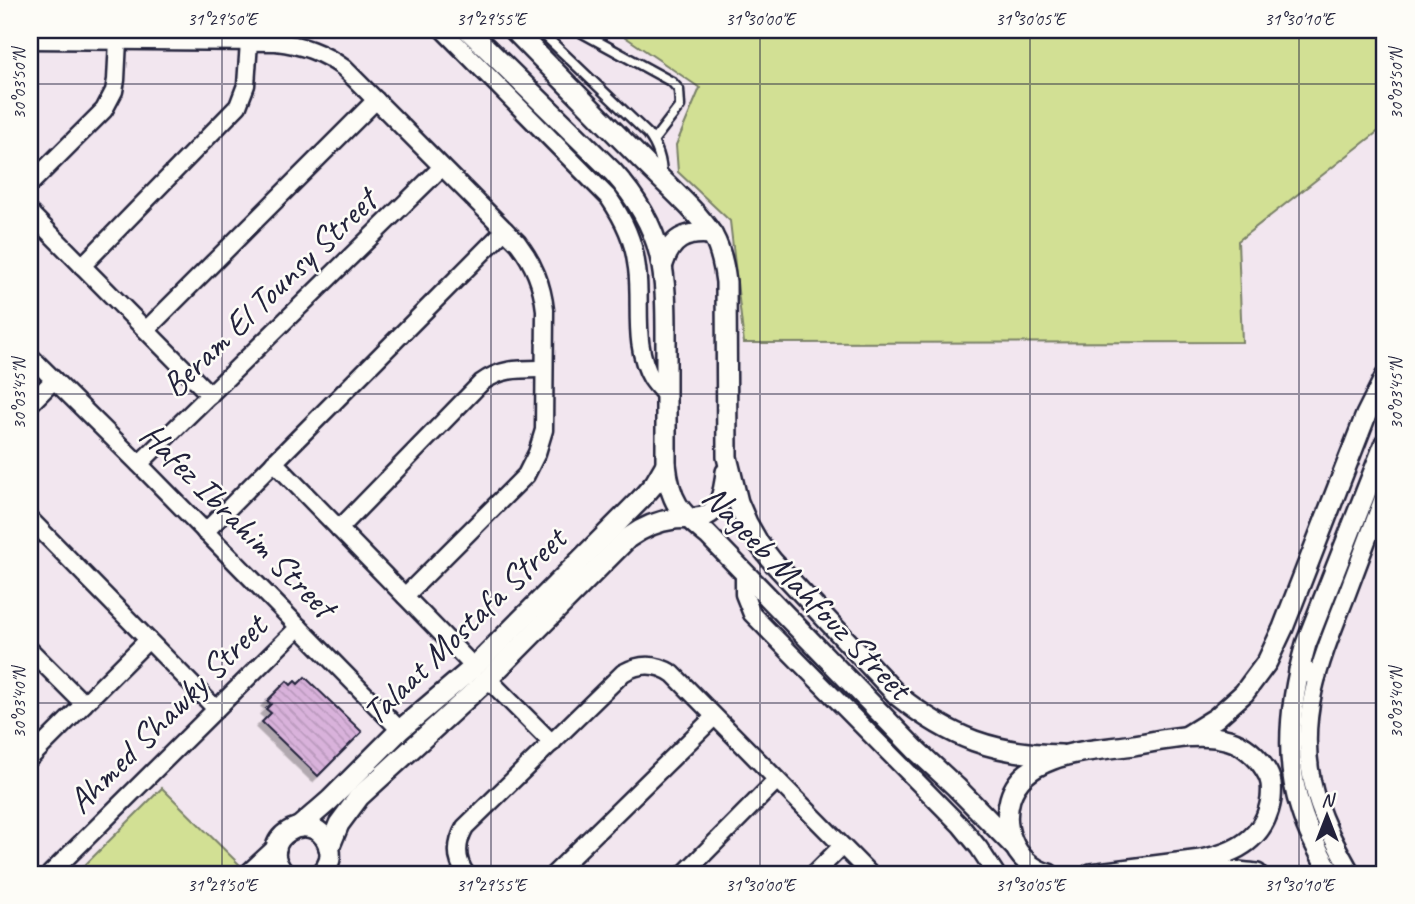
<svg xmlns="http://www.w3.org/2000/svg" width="1415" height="904" font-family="Caveat,sans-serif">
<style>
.green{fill:#d2e094;stroke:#7a8168;stroke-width:2}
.building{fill:url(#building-back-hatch);stroke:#22223b;stroke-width:2;filter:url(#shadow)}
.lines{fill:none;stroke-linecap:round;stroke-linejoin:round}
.service-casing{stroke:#22223b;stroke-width:13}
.minor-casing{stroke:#22223b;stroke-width:21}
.tertiary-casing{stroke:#22223b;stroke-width:24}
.service{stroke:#fdfcf7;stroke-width:8}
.minor{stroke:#fdfcf7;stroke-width:16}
.tertiary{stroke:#fdfcf7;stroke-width:19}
.ticks{fill:none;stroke:#22223b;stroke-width:2;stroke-opacity:0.45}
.labels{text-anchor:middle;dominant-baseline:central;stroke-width:5;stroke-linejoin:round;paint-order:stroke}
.street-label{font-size:35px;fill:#22223b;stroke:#fdfcf7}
.neatline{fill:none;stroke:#22223b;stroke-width:2.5}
.ticks-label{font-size:18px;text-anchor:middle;fill:#22223b}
</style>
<defs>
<pattern id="building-back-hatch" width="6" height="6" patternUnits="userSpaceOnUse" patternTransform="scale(1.75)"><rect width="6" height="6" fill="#d9b2db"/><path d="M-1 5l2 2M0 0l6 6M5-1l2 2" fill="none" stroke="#ba99bd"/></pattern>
<filter id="shadow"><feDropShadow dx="-5.5" dy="5.5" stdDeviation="0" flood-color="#0004"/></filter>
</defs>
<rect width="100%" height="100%" fill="#f2e6ef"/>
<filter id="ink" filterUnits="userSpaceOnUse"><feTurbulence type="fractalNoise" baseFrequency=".0143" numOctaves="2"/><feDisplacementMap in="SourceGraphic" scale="14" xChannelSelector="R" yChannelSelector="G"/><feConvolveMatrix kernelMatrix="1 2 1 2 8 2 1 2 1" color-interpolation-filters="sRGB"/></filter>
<g filter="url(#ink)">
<g class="green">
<polygon points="615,30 1385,30 1385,126 1238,241 1242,342 744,343 730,221 678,172 676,145 700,88"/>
<polygon points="162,788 245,870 241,874 199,874 192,870 186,869 179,870 167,874 149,874 146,871 142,874 136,874 132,870 128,874 76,874"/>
</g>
<polygon class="building" points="305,677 362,732 318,776 262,722 271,713 266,709 271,704 267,701 287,681 291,685 295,681 298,684"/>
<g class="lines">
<defs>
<g id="service">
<path d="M539,30L648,134C658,147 662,161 662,177"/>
<polyline points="577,30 672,82 679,90 680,106 653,141"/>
</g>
<g id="minor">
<path d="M443,30L609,198C624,220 634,241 637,268C642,304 632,346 652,379C656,385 661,390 666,396"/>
<path d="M30,40L276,42C302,45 322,52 344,68L518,243C534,264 542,284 545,310L544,430L537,453L526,475L405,596"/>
<polyline points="30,184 104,110 114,91 116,80 118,40"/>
<polyline points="30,213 210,395"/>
<polyline points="82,266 238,106 246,85 249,42"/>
<polyline points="146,330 376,100"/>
<polyline points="30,356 139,464 400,730"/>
<polyline points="30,404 54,380"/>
<polyline points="274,462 474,667"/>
<polyline points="139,464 442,167"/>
<polyline points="30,519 216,709"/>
<path d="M339,529L481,383C501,368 520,369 544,369"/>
<polyline points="205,532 505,230"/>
<polyline points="744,573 744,594 752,614 961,826 979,848 996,874"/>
<polyline points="30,650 84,704"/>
<polyline points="488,679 552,743"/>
<polyline points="30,758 148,640"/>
<polyline points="50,874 299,627"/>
<path d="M466,874C455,859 456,843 465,827L623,673C640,663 656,663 673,674L870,874"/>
<polyline points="554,874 714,717"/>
<polyline points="684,874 777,780"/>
<polyline points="814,874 842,846"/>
<path d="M1352,874C1335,844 1319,815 1312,781C1298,714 1321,660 1345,599C1358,564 1372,528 1385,493"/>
</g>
<g id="tertiary">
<path d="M468,30L613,172C669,234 666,278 666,357C666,393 666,428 666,464C670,502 679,512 708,535L915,749L956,787L1014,846"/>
<path d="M514,30C558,75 602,120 647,165C666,184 699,213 713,236C721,250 724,266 726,282L727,457L738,502L747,523L759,544L773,562L898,696C951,738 994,754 1061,755"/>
<path d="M663,264C671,239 685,231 712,234"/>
<polyline points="1299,670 1316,675"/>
<polyline points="1187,736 1216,718 1244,693 1267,662 1283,628 1366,415 1385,377"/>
<polyline points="299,827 330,800 400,730 474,667 641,499 655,483 666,464"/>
<path d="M329,848L339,824L359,797L488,679L628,538C642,528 657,521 674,519C681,518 689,519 696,518C720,516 724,493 726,472"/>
<path d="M1201,860C1220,873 1235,871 1257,874"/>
<polyline points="249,874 276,849"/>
<path d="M285,874C252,840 312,805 328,844C333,856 329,866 321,874"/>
<path d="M1049,874C1032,870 1018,856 1012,840C1006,826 1006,813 1010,799C1024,751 1094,751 1134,745C1164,740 1199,731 1229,740C1243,744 1257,756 1265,769C1272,779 1272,787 1271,799C1265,838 1237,853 1201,860L1091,874"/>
<path d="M1331,874C1320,854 1308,833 1301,810C1283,757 1291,697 1306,644L1385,443"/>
</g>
</defs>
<use href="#service" class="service-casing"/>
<use href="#minor" class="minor-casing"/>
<use href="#tertiary" class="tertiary-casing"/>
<use href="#service" class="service"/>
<use href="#minor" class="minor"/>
<use href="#tertiary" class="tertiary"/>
</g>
</g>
<path class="ticks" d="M222,30V874M491,30V874M760,30V874M1030,30V874M1299,30V874M30,84H1385M30,394H1385M30,703H1385"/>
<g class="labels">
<g class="street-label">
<text transform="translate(269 293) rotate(-44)">Beram El Tounsy Street</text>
<text transform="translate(238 520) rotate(45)">Hafez Ibrahim Street</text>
<text transform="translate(807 592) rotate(46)">Nageeb Mahfouz Street</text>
<text transform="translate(464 626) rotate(-44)">Talaat Mostafa Street</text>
<text transform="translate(167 714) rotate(-45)">Ahmed Shawky Street</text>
</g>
</g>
<rect width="1415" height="904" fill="none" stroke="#fdfcf7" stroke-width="77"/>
<g transform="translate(1327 816)" stroke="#fdfcf7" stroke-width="5" paint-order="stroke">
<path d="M0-5L12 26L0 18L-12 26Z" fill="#22223b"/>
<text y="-10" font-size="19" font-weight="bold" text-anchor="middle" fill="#22223b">N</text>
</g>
<rect x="38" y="38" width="1338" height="828" class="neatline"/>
<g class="ticks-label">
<text x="222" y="25">31°29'50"E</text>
<text x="491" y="25">31°29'55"E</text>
<text x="760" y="25">31°30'00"E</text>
<text x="1030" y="25">31°30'05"E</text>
<text x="1299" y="25">31°30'10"E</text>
<text transform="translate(19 84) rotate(-90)" y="6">30°03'50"N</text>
<text transform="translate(1396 84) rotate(-90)" y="6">30°03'50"N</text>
<text transform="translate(19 394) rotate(-90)" y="6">30°03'45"N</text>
<text transform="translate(1396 394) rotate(-90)" y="6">30°03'45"N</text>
<text transform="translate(19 703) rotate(-90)" y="6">30°03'40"N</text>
<text transform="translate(1396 703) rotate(-90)" y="6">30°03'40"N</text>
<text x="222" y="891">31°29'50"E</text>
<text x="491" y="891">31°29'55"E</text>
<text x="760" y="891">31°30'00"E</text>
<text x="1030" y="891">31°30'05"E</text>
<text x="1299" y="891">31°30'10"E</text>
</g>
</svg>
